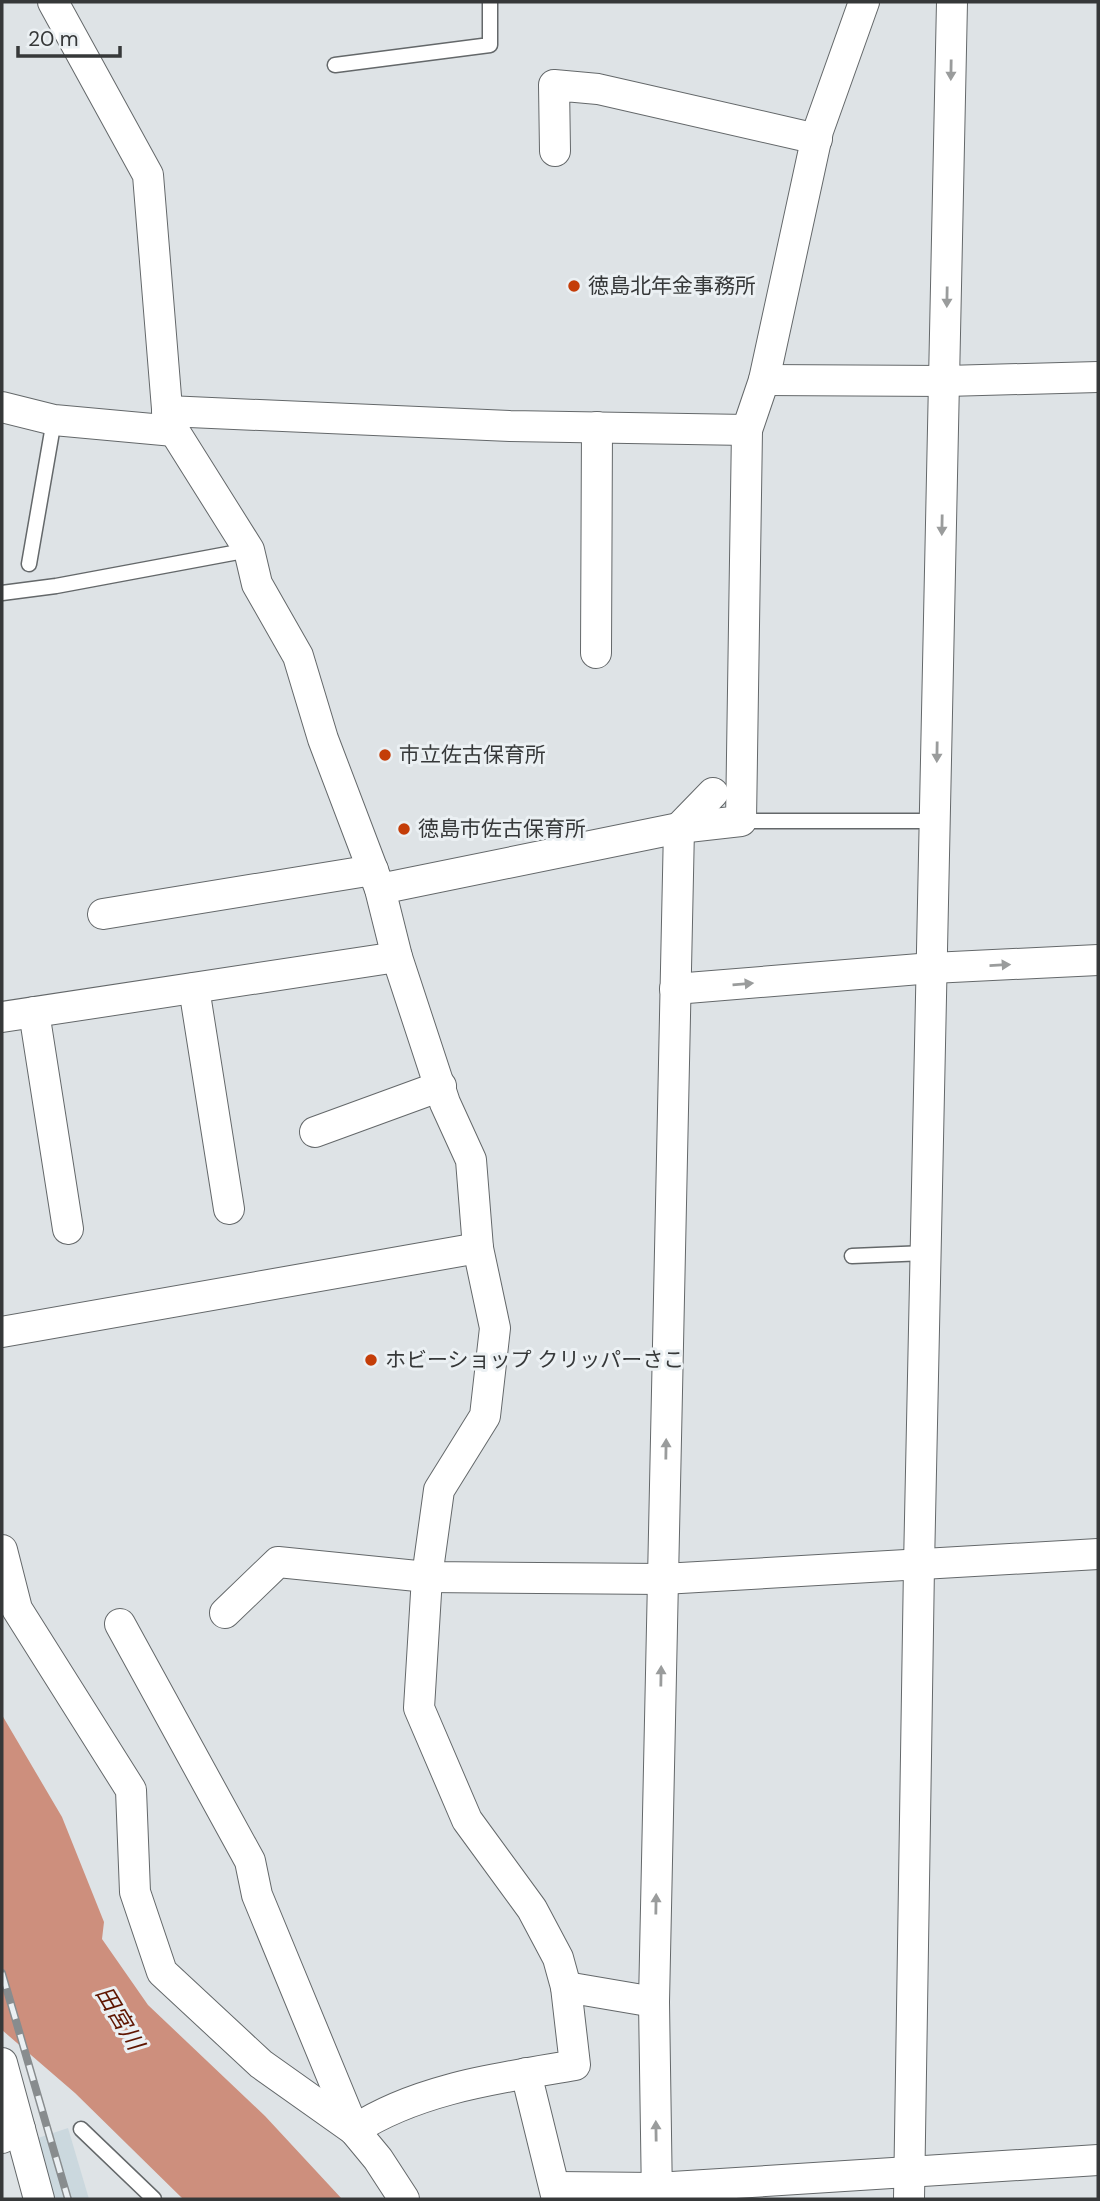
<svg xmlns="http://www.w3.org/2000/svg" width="1100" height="2201" font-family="'DM Sans','Noto Sans JP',sans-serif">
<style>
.built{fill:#cbd8de}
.water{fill:#cd8f7d}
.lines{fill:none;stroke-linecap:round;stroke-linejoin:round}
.lane-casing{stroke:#64686a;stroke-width:17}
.street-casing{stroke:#64686a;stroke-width:32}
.lane{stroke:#fff;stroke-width:14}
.street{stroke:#fff;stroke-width:30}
.rail-casing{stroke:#888c8e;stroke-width:8}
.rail{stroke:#ebf0f3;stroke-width:5;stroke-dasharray:16;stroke-linecap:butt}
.oneway{fill:#9a9c9c}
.poi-dot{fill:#c43d08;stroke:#ebf0f3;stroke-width:2.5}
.labels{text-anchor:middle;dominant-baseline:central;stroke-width:6;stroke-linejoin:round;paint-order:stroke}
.poi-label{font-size:21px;fill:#363839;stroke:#ebf0f3;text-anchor:start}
.water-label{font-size:23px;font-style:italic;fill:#5f1500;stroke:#ebf0f3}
</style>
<rect width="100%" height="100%" fill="#dee3e6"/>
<polygon class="built" points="68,2128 89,2199 49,2199 32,2140"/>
<polygon class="water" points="2,1715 62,1817 104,1922 102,1939 148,2005 265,2116 342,2199 183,2199 75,2093 2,2030"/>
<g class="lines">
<defs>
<g id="lane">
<polyline points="335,65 490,45 490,2"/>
<polyline points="29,564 54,420"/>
<polyline points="2,593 56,586 249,550"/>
<polyline points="741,821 936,821"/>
<polyline points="852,1256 926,1253"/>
<polyline points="81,2129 154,2199"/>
</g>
<g id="street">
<path d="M53,2L148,175L168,421L249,550L257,584L298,656L323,739L380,889L397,957L445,1103L471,1160L478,1248L495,1328L485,1416L439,1490L427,1577L419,1708L467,1820L532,1909L558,1958L566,1987L575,2065C500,2078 419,2088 354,2130"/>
<polyline points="555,151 554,85 598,89 817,139"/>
<polyline points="764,380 946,381 1098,377"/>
<polyline points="2,407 54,420 174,431"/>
<polyline points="167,411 510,426 747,430"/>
<polyline points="596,653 597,427"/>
<polyline points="380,889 679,828 741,821 747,430 764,380 818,131 864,2"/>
<polyline points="103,914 373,870"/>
<polyline points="194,988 229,1209"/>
<polyline points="675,989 932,968 1098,960"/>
<polyline points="34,1012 68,1229"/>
<polyline points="2,1017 397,957"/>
<polyline points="315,1132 441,1086"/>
<polyline points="2,1332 478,1248"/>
<polyline points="2,1550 17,1609 131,1790 135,1892 162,1972 261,2064 354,2130 378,2159 404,2199"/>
<polyline points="225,1613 278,1562 427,1577 663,1579 1098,1554"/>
<polyline points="120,1624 250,1861 257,1895 354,2130"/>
<polyline points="566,1987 654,2002"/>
<polyline points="2,2063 20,2129 2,2138"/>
<polyline points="526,2073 557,2199"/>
<polyline points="20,2129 39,2199"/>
<polyline points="556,2187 656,2188 1098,2160"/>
<polyline points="657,2199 654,2002 679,828 713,793"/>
<polyline points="909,2199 919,1566 952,2"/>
</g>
</defs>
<use href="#lane" class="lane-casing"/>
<use href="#street" class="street-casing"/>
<use href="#lane" class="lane"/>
<use href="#street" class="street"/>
<defs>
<polyline id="rail" points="2,1973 68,2199"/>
</defs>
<use href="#rail" class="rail-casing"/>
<use href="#rail" class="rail"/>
</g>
<defs><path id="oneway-solid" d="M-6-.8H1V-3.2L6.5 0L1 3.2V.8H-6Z" transform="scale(1.75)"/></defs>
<g class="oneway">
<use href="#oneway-solid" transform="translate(951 70) rotate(91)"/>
<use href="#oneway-solid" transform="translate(947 297) rotate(91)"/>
<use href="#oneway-solid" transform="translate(942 525) rotate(91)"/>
<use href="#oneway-solid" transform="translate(937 752) rotate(91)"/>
<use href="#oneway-solid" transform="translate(1000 965) rotate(-3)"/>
<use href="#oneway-solid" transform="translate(743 984) rotate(-5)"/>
<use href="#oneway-solid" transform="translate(666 1449) rotate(-89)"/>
<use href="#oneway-solid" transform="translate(661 1676) rotate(-89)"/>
<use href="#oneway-solid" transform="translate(656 1904) rotate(-89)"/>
<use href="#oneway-solid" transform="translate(656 2131) rotate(-91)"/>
</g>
<g class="poi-dot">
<circle cx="574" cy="286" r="7"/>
<circle cx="385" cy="755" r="7"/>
<circle cx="404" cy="829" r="7"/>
<circle cx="371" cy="1360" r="7"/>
</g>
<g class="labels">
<g class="poi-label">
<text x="588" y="286">徳島北年金事務所</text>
<text x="399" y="755">市立佐古保育所</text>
<text x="418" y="829">徳島市佐古保育所</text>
<text x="385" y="1360">ホビーショップ クリッパーさこ</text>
</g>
<g class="water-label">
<text transform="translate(120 2018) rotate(59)">田宮川</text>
</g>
</g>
<rect width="1100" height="2201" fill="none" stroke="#363839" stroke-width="7"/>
<path d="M18 46v10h102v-10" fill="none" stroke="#363839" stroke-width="3.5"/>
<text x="28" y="46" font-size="21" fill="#363839" stroke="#ebf0f3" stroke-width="5" paint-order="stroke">20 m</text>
</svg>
